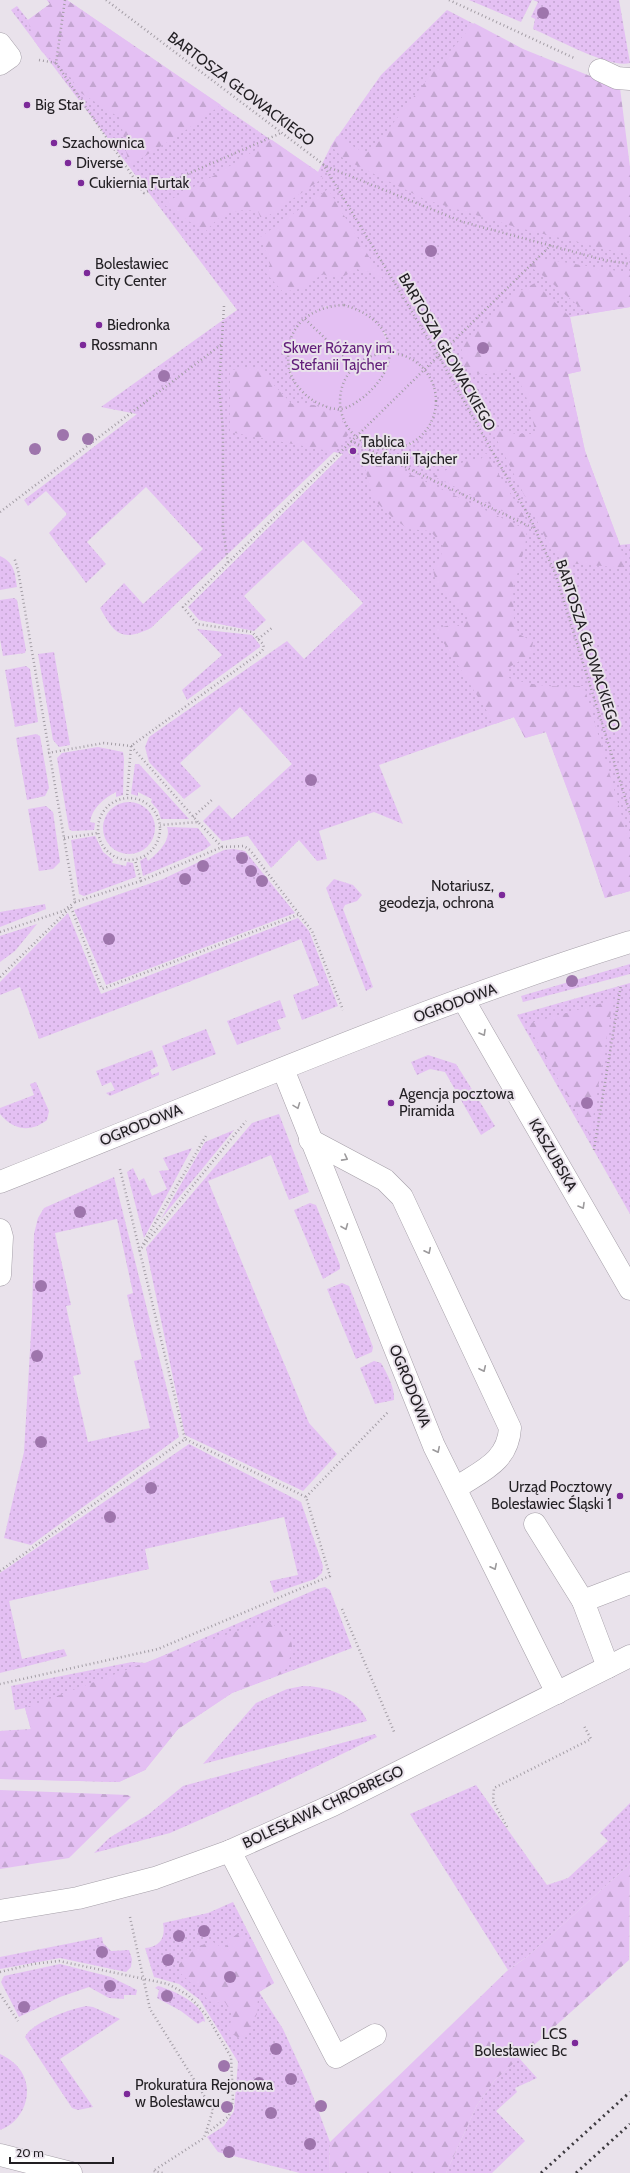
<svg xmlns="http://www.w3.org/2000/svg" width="630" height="2173" font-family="Cabin,sans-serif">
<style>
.grass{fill:url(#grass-dots);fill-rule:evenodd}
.forest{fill:url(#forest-firs)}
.garden{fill:#e4c0f3}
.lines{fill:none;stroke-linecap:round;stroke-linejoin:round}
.minor-casing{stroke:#a59fa8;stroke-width:23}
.path{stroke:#a39da5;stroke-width:2.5;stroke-dasharray:1 3;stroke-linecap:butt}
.minor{stroke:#fff;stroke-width:22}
.rail{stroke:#3d3a3f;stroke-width:3;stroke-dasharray:2 4;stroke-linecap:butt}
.tree{fill:#9e75ac}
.oneway{stroke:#9c9a9c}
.poi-dot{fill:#7c2999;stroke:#e9e2eb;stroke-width:1.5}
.labels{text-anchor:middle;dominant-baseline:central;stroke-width:4;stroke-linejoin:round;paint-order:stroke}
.street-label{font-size:15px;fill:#221f23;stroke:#e9e2eb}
.poi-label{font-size:15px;fill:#221f23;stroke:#e9e2eb;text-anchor:start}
.park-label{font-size:15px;fill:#611c79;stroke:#e9e2eb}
</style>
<defs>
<pattern id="grass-dots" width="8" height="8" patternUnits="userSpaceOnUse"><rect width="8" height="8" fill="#e4c0f3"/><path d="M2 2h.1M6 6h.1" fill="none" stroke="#c3a5d0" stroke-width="1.8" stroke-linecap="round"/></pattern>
<pattern id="forest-firs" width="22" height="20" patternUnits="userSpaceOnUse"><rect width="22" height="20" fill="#e4c0f3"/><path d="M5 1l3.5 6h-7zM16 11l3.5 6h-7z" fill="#c3a5d0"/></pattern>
</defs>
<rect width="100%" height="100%" fill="#e9e2eb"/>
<g class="grass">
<path d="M47,0H67L318,172L331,146L381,75L447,10L526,51L630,167V307L570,317L581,371L568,374L585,451L620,545L630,544V891L605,898L578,818L546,732L525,738L514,717L379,765L403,824L374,812L319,831L327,859L317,861L299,840L271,868L248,836L222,841L203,821L219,805L232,819L292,764L240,707L180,763L201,786L184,799L149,762L145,747L149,737L287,641L304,659L363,603L303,540L244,596L266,620L254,631L199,620L188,607L343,454L334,452L151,628C122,642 115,635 100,608L124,583L143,604L203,549L146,487L87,542L106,564L86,583L49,533L67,514L46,491L28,506L24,500L137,414L101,407L237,310L11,10L17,6L28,20L50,4ZM327,306L385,333L412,444C377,456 353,445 340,410L311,400L298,388L290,373L299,325L311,313Z"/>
<polygon points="469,0 532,0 521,22"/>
<path d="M533,0H619L630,63C610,69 555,38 533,29L535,19L531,17L538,2Z"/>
<path d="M0,556C14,562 15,573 17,587L0,590Z"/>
<polygon points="14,598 17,600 26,650 25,653 3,656 0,639 0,600"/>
<polygon points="197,629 252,635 260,645 260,647 187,700 182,690 222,655"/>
<polygon points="54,652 70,745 59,747 53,740 38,654"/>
<polygon points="26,666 30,669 38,722 15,727 5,670"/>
<polygon points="36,734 40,736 49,788 45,796 27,800 16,738"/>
<path d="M98,747L123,752L124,759L123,795L116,797V792C104,798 92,808 90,822L95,823L94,830L72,831L69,829L57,758L62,753Z"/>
<polygon points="135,764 139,764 189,819 161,819 158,810 151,802 152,799 138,792 138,796 131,794"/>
<circle cx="129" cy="828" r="26"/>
<polygon points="46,806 53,812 60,862 53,869 39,871 28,809"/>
<path d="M167,827L198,828L211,845L204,850L143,876L140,861L146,857L148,861C157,854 172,840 167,827Z"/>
<polygon points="95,836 103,852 113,860 112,863 126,866 127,862 133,863 136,877 84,896 79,894 71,840"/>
<polygon points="233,849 245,851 295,913 106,985 74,910 163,879 224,850"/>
<polygon points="334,879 353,885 362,895 357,901 345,905 343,909 373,987 366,991 326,888"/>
<polygon points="45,904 46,909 0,927 0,912"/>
<polygon points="68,913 101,994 298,918 309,931 338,1006 302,1020 293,995 319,985 301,939 39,1039 20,987 0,995 0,982"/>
<polygon points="37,924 15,951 0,962 0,936"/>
<polygon points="630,964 630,974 523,1002 521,996"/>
<polygon points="630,983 630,1214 517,1015"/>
<polygon points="280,1000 286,1017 277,1020 281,1029 237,1045 227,1021"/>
<polygon points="206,1029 216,1054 172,1071 162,1046"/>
<polygon points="152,1050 158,1066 150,1070 152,1075 159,1072 159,1075 110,1096 106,1093 115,1090 111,1082 102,1086 96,1071"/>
<polygon points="428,1055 456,1064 495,1126 481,1135 445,1072 430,1069 417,1075 411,1062"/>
<path d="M36,1082L49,1111L47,1120C30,1133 13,1130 0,1114V1108L34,1095L30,1084Z"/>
<polygon points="279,1114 309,1192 289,1200 271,1155 208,1181 309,1423 337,1454 303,1491 185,1435 146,1248 252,1123"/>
<polygon points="234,1130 161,1219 205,1142"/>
<polygon points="192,1148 144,1238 127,1172 133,1168 139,1181 144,1178 152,1196 167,1189 159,1171 169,1170 163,1158"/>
<path d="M114,1177L179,1437L31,1545L4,1538L24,1452L32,1316L34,1234L38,1218L44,1208ZM117,1219L133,1293L127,1295L142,1359L134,1361L150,1428L88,1442L73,1376L81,1374L66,1306L71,1305L55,1233Z"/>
<polygon points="310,1203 316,1205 340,1265 340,1269 323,1279 294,1210"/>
<polygon points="342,1283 349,1286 373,1347 372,1352 356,1359 327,1289"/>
<path d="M374,1361L381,1363C387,1373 395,1389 394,1400L375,1404L360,1368Z"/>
<polygon points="189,1444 301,1502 323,1566 322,1573 315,1579 274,1593 270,1581 298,1575 284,1517 145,1549 149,1569 9,1601 22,1659 64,1649 67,1656 0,1673 0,1573"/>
<polygon points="325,1587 330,1590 352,1648 232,1693 178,1729 145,1770 119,1782 0,1779 0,1731 31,1729 25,1708 15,1710 11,1686 132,1662 146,1663 317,1589"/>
<path d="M303,1686C328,1686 357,1697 367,1721L203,1764L256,1703L287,1689Z"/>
<polygon points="375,1734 377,1737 268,1790 170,1833 94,1853 109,1838 149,1814 183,1786"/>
<polygon points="476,1785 547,1885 568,1878 608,1841 600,1833 630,1803 630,1864 528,1956 508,1970 410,1814"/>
<path d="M233,1902L274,1983L259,1992L283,2029L309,2086L330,2142L329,2173H300L218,2152L207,2137L224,2126L234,2111L238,2062L200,2000L179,1984L154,1977L145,1948C160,1947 166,1937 163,1923L208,1913Z"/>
<polygon points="102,1937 103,1943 111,1951 129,1950 132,1959 131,1967 126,1972 60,1958 0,1969 0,1957"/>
<polygon points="60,1964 111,1977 137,1990 136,1995 124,1995 124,1999 109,1998 89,1987 60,1997 19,2017 1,1982 4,1976"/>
<path d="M158,1986C173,1990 204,2004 205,2022L203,2021L198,2024L181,2011L157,1998L159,1990L155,1988Z"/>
<path d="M86,2006L93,2007L120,2019L60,2059L93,2107L78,2110L72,2108L25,2037C31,2023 70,2009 86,2006Z"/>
<path d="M0,2054C8,2058 16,2063 21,2071C35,2093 23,2122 0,2130Z"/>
<polygon points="519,2058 537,2078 515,2088 517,2092 496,2111 525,2141 492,2173 446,2173 477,2105 495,2080"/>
</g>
<g class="forest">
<polygon points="47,0 67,0 221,105 179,135 129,166 120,118 81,93 66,71 42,52 33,39 28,20 50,4"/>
<polygon points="474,23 523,49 620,88 630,167 630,255 519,228 426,200 344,159 331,146 337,136 366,154 380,140 436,68"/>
<path d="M272,140L318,172L323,178L268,216L261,219L258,211C234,208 221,213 205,232L163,204L215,175Z"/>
<path d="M328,189L385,283L370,271L362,272L356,268C344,279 336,279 322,274L304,288L283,292L265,272L270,265L263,244L259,238Z"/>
<polygon points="538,258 630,273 630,307 588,314 546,278 529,266"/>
<path d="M535,283L570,317L581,371L568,374L585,451L620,545L626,568L566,563L551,549L492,430L517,434H536C530,410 527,387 509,369L482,375L464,368L461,345L514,294Z"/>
<polygon points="256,367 267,373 272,383 292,404 314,405 327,410 338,411 348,435 334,452 230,432 230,370"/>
<polygon points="486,453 528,523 433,476 466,461 481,459"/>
<path d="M362,457L378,459L527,530L525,547L513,588L514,622L519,634L533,642L531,654L508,668L509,678C534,686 557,688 584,686L630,844V891L605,898L578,818L546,732L525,738L514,717L495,724L435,629L454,624L463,628L468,617L461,607L438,588L433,571L440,561L443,545L430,531L408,529L393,518L373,499Z"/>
<polygon points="613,1000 590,1135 590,1136 527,1024"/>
<path d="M267,1621C296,1638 297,1642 284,1673L232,1693L178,1729L145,1770L119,1782L0,1779V1731L31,1730L25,1708L166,1655Z"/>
<polygon points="0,1790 128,1795 131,1797 69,1858 0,1869"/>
<polygon points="630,1864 629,1960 495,2080 477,2105 446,2173 329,2173 330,2142 507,1971 528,1956"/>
<path d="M237,1934L252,1940L274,1983L259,1992L261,1995C255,2002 259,2006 257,2013C257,2016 253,2019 252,2021C248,2035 243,2046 229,2030L232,2015L225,2002L216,2003L208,2001L200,1987L191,1983L179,1972V1964L198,1946L213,1942L221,1947L227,1949V1942Z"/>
</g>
<path class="garden" d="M344,305C375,314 382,323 391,353C407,355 423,362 430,378C454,429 392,474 354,436C347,429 344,419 340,410C330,407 320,405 311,400C280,380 282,332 311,313C321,306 333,306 344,305Z"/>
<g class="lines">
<defs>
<g id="minor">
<polyline points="0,44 10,57 0,64"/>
<polyline points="600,70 617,78 630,79"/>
<polyline points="463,999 630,1289"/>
<polyline points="283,1069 434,1446 557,1693"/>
<path d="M310,1140L385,1180L402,1197L510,1428C508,1462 481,1471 456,1488"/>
<path d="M0,1182C209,1100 415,1009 630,942"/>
<polyline points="0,1230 2,1237 0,1275"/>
<polyline points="535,1524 583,1601"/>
<polyline points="608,1667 583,1601 630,1583"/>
<polyline points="230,1851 336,2057 375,2035"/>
<polyline points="0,1911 78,1898 155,1878 230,1851 333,1805 630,1656"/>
<polyline points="0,2155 71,2173"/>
</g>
</defs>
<use href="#minor" class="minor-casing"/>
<g class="path">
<polyline points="65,0 56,63 144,193 281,133"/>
<polyline points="106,0 323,164 438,355 531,520 555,573 630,813"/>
<polyline points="449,0 574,58"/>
<polyline points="39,60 56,63"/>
<polyline points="323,165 463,222 604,260 630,264"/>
<path d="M344,305C393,319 406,360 366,395C360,400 348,409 340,409C330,410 314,402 307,396C298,388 291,379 289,368C283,329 307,307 344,305Z"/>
<polyline points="224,306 219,387 223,430 223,529 228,563"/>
<polyline points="305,319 354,366"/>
<circle cx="388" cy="401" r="48"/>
<polyline points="351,441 535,529"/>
<polyline points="0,512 222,344"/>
<polyline points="258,639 273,627"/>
<polyline points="48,753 104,743 131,746 127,797"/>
<circle cx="129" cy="829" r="31"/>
<polyline points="193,817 213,799"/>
<polyline points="198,822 131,746 261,652 264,648 263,644 252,632 197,624 183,607 551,245"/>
<polyline points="64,838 98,833"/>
<polyline points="222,847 244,846 250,850 312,931 343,1010"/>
<polyline points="141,881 222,847 198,822 160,825"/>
<polyline points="75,902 141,881 135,860"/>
<polyline points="0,932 63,911 75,902 18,570 14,557"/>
<polyline points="0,977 71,907 102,989 300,914"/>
<polyline points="594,1150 621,985"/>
<polyline points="120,1169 185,1439"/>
<polyline points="143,1244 206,1136"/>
<polyline points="139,1251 246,1121"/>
<polyline points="306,1497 388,1412"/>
<polyline points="0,1571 185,1439 306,1497 330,1576 158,1649 0,1684"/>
<polyline points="342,1609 395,1734"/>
<polyline points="507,1827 493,1801 494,1788 591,1739 584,1726"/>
<polyline points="130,1917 150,2009 213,2110 204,2138 153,2171 163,2173"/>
<polyline points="0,1972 33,1964 59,1961 168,1984 188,1995 207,2016 231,2057 233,2100 229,2116 206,2134"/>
<polyline points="0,1994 18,2021"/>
</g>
<use href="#minor" class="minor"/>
<g class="rail">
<polyline points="541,2173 630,2092"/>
<polyline points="576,2173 630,2124"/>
</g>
</g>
<g class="tree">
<circle cx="543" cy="13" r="6"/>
<circle cx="431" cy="251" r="6"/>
<circle cx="483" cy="348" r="6"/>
<circle cx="164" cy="376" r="6"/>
<circle cx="63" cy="435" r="6"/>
<circle cx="88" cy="439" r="6"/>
<circle cx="35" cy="449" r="6"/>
<circle cx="311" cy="780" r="6"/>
<circle cx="242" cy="858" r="6"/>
<circle cx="203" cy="866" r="6"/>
<circle cx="251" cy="871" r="6"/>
<circle cx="185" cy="879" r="6"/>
<circle cx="262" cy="881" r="6"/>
<circle cx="109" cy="939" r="6"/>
<circle cx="572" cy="981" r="6"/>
<circle cx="587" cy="1103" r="6"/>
<circle cx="80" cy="1212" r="6"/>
<circle cx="41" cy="1286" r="6"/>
<circle cx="37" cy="1356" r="6"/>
<circle cx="41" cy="1442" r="6"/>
<circle cx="151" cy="1488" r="6"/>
<circle cx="110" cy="1517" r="6"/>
<circle cx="204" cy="1931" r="6"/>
<circle cx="179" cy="1936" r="6"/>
<circle cx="102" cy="1952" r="6"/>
<circle cx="168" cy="1960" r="6"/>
<circle cx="230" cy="1977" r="6"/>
<circle cx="110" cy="1986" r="6"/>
<circle cx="167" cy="1996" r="6"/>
<circle cx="24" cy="2007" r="6"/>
<circle cx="276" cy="2049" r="6"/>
<circle cx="224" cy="2066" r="6"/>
<circle cx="291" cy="2079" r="6"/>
<circle cx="259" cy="2083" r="6"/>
<circle cx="321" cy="2106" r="6"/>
<circle cx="227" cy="2107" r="6"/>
<circle cx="271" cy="2113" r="6"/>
<circle cx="310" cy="2144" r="6"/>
<circle cx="229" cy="2152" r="6"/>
</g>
<defs><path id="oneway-chevron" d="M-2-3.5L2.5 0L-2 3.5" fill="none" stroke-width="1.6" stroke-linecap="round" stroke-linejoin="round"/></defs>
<g class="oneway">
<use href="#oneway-chevron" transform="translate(483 1033) rotate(60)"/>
<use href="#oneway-chevron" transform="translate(297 1106) rotate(69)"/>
<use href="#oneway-chevron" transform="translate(345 1158) rotate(28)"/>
<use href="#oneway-chevron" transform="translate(582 1206) rotate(60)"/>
<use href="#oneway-chevron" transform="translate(345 1227) rotate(68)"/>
<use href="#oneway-chevron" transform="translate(428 1251) rotate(64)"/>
<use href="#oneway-chevron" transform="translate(483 1369) rotate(65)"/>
<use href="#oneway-chevron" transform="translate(437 1450) rotate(64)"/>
<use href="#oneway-chevron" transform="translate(494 1567) rotate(64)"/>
</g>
<g class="poi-dot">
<circle cx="27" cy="105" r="4"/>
<circle cx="54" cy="143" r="4"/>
<circle cx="68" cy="163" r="4"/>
<circle cx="81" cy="183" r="4"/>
<circle cx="87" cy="273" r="4"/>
<circle cx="99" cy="325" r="4"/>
<circle cx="83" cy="345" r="4"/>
<circle cx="353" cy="451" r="4"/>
<circle cx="502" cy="895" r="4"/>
<circle cx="391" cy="1103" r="4"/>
<circle cx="620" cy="1496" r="4"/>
<circle cx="575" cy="2043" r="4"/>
<circle cx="127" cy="2094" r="4"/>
</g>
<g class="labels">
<g class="street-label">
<text transform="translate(241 89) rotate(37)">BARTOSZA GŁOWACKIEGO</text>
<text transform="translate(447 352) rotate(60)">BARTOSZA GŁOWACKIEGO</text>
<text transform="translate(588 645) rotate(72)">BARTOSZA GŁOWACKIEGO</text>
<text transform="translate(455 1003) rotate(-20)">OGRODOWA</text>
<text transform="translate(141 1125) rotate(-22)">OGRODOWA</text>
<text transform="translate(553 1155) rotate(60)">KASZUBSKA</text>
<text transform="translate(410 1386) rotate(68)">OGRODOWA</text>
<text transform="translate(323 1807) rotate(-25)">BOLESŁAWA CHROBREGO</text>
</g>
<g class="poi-label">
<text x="35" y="105">Big Star</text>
<text x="62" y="143">Szachownica</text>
<text x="76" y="163">Diverse</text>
<text x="89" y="183">Cukiernia Furtak</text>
<text x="95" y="264">Bolesławiec<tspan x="95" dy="17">City Center</tspan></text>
<text x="107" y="325">Biedronka</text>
<text x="91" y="345">Rossmann</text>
<text x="361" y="442">Tablica<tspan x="361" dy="17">Stefanii Tajcher</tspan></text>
<text x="494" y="886" text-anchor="end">Notariusz,<tspan x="494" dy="17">geodezja, ochrona</tspan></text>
<text x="399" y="1094">Agencja pocztowa<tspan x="399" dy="17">Piramida</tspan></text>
<text x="612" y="1487" text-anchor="end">Urząd Pocztowy<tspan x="612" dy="17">Bolesławiec Śląski 1</tspan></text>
<text x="567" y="2034" text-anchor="end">LCS<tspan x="567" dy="17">Bolesławiec Bc</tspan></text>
<text x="135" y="2085">Prokuratura Rejonowa<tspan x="135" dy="17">w Bolesławcu</tspan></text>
</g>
<g class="park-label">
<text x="339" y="348">Skwer Różany im.<tspan x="339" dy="17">Stefanii Tajcher</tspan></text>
</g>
</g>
<path d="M10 2157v6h103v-6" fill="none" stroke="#221f23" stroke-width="2"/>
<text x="16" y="2157" font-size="12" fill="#221f23" stroke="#e9e2eb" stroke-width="3" paint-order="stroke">20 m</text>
</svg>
